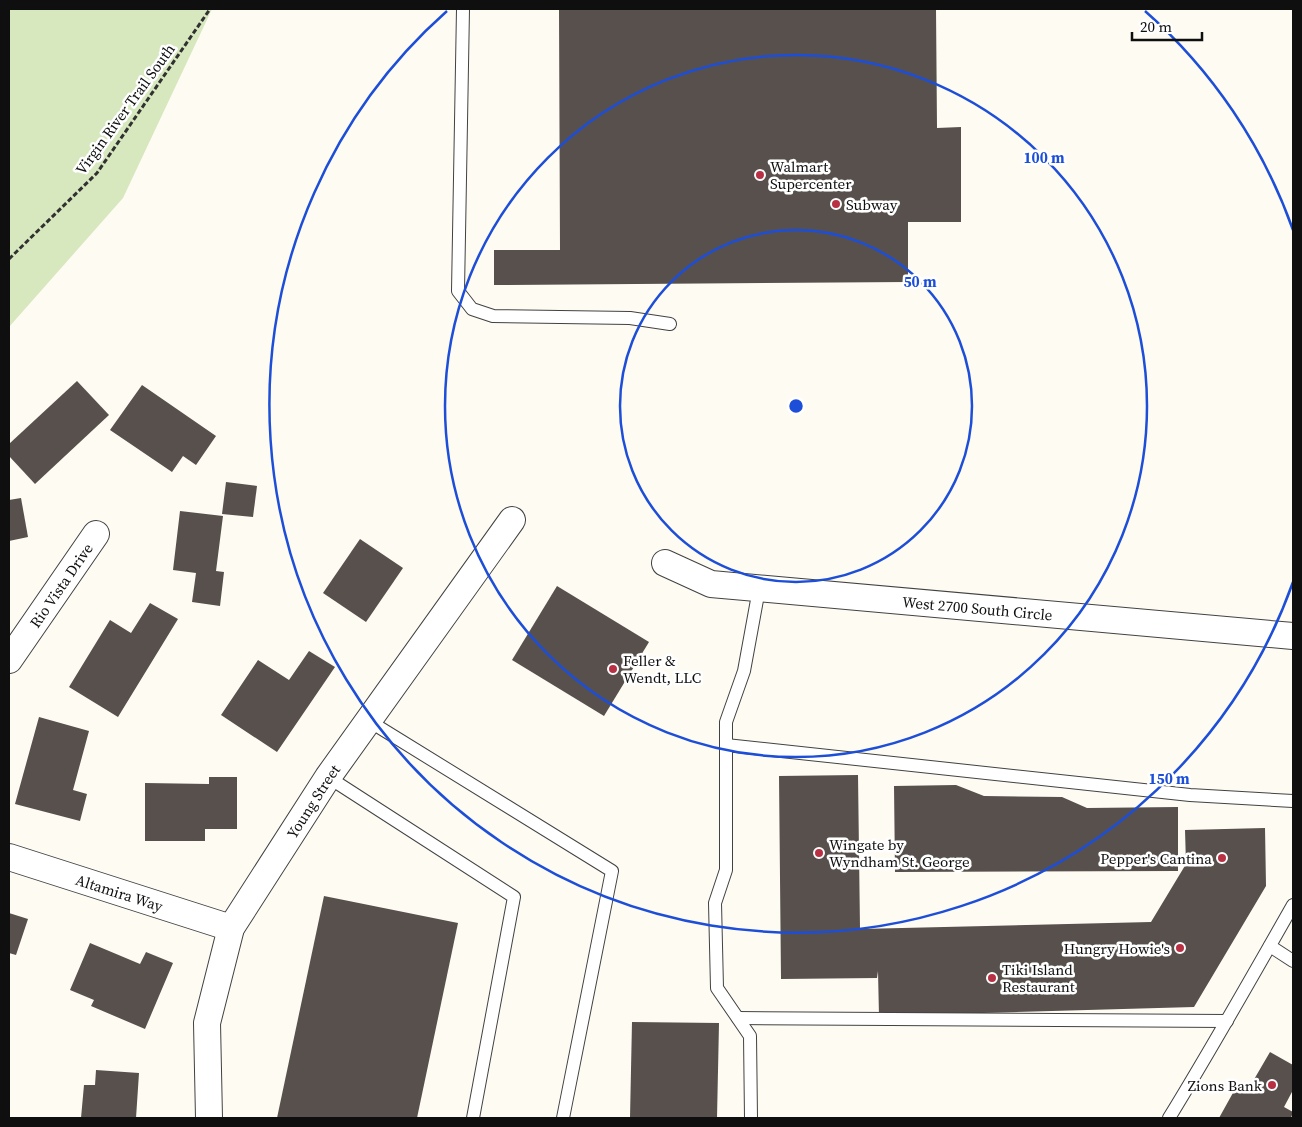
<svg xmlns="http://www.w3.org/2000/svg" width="1302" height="1127" font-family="'Source Serif 4',serif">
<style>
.grass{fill:#d7e7be}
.building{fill:#57504c}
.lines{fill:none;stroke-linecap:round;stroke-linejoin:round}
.service-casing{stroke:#424242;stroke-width:14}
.minor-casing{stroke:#424242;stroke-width:28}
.path{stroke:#313131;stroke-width:3;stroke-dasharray:5 2.5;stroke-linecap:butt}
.service{stroke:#fff;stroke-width:12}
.minor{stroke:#fff;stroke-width:26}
.ring{fill:none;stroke:#1d4ed8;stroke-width:2.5}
.poi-dot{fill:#b73044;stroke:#fff;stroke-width:2}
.labels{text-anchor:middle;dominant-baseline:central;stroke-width:5;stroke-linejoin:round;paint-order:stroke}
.street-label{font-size:15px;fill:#0f0f0f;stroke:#fff}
.poi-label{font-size:15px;fill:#0f0f0f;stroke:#fff;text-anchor:start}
.centre{fill:#1d4ed8;stroke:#fff;stroke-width:2.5}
.ring-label{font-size:15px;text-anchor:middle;font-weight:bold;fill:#1d4ed8;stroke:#fff;stroke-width:5;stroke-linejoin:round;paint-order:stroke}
</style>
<rect width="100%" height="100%" fill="#fefbf3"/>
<polygon class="grass" points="9,9 212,9 123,198 9,327"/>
<g class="building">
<polygon points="559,9 936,9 937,128 961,127 961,222 908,222 908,282 494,285 494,250 560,250"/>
<polygon points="77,381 109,415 35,484 9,456 9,444"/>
<polygon points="142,385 216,436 196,465 183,456 172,472 110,430"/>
<polygon points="226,482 257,486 253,517 222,514"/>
<polygon points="21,498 28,537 9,541 9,500"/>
<polygon points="180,511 223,516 216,571 224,572 220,606 192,602 196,573 173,570"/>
<polygon points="360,539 403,568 366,622 323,593"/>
<polygon points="557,586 649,642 604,716 512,660"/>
<polygon points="150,603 178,619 118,717 69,687 110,620 131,633"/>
<polygon points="309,651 335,667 277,752 221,715 258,660 289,680"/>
<polygon points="39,717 89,731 73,790 87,794 80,821 15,804"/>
<polygon points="858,775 860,929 1151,922 1186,864 1185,830 1265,828 1266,886 1194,1007 879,1016 878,971 877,978 781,979 779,776"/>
<polygon points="209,777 237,777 237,829 205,829 205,841 145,841 145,783 209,784"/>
<polygon points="956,785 984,796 1062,797 1087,808 1178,807 1178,871 895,872 894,786"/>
<polygon points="324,896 458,923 417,1118 277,1118"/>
<polygon points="9,913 28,919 16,955 9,953"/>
<polygon points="90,943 140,964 146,952 173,963 145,1029 91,1006 94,1000 70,990"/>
<polygon points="632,1022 719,1023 717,1118 630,1118"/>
<polygon points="1270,1052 1293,1065 1293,1090 1284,1107 1293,1112 1291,1118 1219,1118 1239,1082 1249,1088"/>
<polygon points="96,1070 139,1073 136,1118 81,1118 84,1085 95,1085"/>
</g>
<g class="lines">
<defs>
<g id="service">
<polyline points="463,9 458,291 472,309 493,316 630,318 670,324"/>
<polyline points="369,721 612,871 563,1118"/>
<polyline points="726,745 1190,795 1293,801"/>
<polyline points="328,777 514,897 473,1118"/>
<polyline points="1270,946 1293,961"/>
<polyline points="738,1018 1227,1021"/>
<polyline points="751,1118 750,1036 717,988 715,903 726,870 726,722 744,671 759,589"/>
<path d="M1169,1118C1212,1048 1252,977 1293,905"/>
</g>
<g id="minor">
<path id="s1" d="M665,563L711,584L1293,636"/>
<path id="s2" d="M9,660L96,534"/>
<path id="s3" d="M9,857L231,928"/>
<path id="s4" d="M209,1118L207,1023L231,928L328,777L512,520"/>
</g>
</defs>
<use href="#service" class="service-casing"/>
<use href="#minor" class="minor-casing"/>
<polyline class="path" points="9,259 97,173 210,9"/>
<use href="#service" class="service"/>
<use href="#minor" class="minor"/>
</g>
<g class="ring">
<circle cx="796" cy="406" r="176"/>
<circle cx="796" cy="406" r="351"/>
<path d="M1293 582A527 527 0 1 1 447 11M1145 11A527 527 0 0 1 1293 230"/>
</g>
<g class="poi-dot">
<circle cx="760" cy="175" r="5"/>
<circle cx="836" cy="204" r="5"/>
<circle cx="613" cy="669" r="5"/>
<circle cx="819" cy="853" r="5"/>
<circle cx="1222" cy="858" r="5"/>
<circle cx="1180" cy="948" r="5"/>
<circle cx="992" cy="978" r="5"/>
<circle cx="1272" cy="1085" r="5"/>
</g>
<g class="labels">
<g class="street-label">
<text transform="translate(125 109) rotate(-54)">Virgin River Trail South</text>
<text stroke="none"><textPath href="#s2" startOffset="91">Rio Vista Drive</textPath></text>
<text stroke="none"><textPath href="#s1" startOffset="318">West 2700 South Circle</textPath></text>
<text stroke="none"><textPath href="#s4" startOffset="344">Young Street</textPath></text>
<text stroke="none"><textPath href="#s3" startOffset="116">Altamira Way</textPath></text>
</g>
<g class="poi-label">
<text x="770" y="166">Walmart<tspan x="770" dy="17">Supercenter</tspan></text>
<text x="846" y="204">Subway</text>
<text x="623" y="660">Feller &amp;<tspan x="623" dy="17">Wendt, LLC</tspan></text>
<text x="829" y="844">Wingate by<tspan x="829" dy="17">Wyndham St. George</tspan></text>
<text x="1212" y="858" text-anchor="end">Pepper's Cantina</text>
<text x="1170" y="948" text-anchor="end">Hungry Howie's</text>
<text x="1002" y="969">Tiki Island<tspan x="1002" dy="17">Restaurant</tspan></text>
<text x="1262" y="1085" text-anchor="end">Zions Bank</text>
</g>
</g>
<circle cx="796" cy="406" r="8" class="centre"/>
<g class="ring-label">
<text x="1044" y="163">100 m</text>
<text x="920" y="287">50 m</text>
<text x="1169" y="784">150 m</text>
</g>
<rect width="1302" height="1127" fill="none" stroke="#0f0f0f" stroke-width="20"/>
<path d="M1132 32v8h70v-8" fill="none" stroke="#0f0f0f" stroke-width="2.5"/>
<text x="1140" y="32" font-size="15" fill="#0f0f0f" stroke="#ffffff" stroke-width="4" paint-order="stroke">20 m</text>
</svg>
